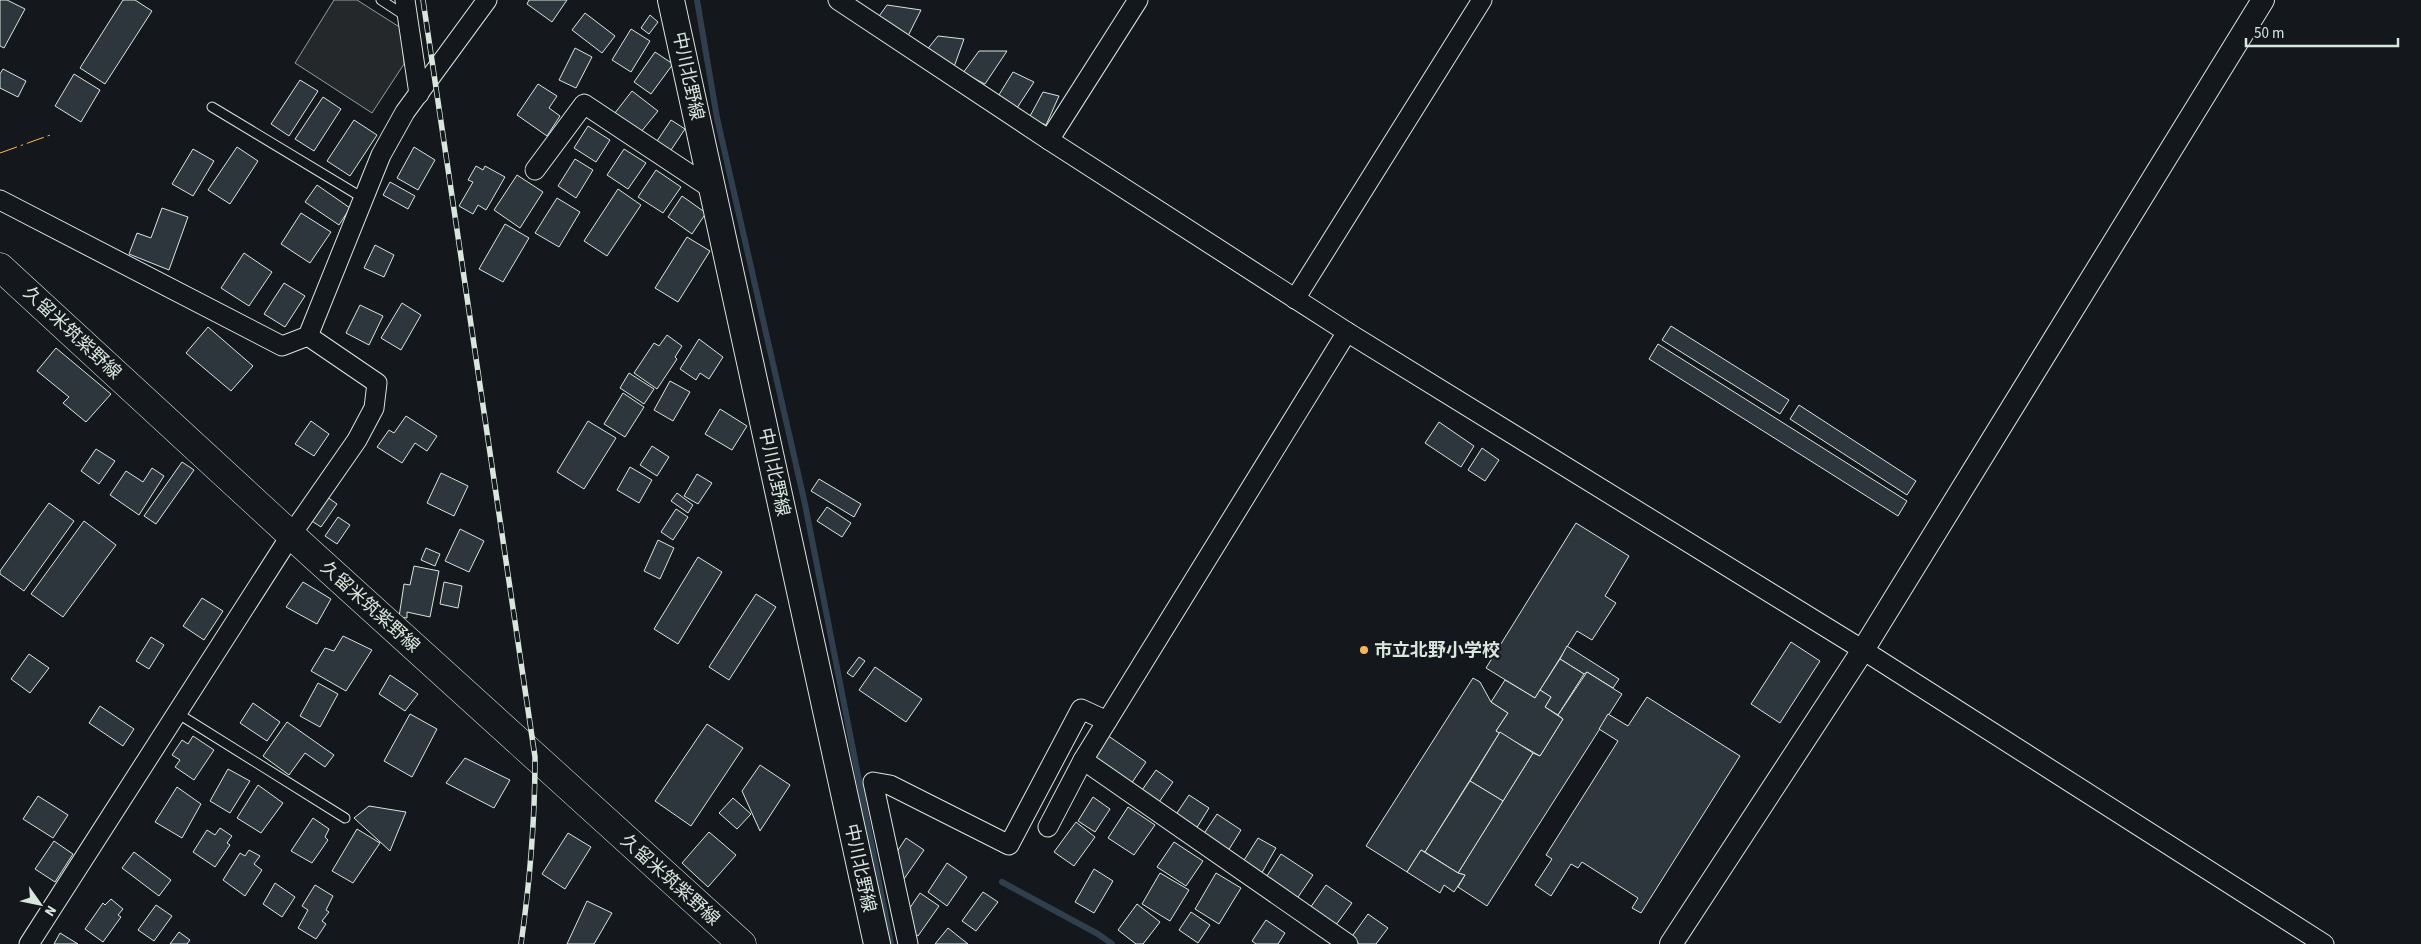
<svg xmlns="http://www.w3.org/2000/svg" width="2421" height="944" font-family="'Source Sans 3','Noto Sans JP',sans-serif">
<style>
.parking{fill:#24282b;stroke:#939e99}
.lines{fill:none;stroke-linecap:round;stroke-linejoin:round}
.stream{stroke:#2f3f4d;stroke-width:6}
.building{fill:#2c363c;stroke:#d8e6dc}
.service-casing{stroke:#d8e6dc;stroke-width:11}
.minor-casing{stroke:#d8e6dc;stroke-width:21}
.tertiary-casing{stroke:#d8e6dc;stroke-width:24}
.secondary-casing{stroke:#d8e6dc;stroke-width:28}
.primary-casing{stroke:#d8e6dc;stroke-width:29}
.service{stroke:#14181c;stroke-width:9}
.minor{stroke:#14181c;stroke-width:19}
.tertiary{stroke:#14181c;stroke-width:22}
.secondary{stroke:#14181c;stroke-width:26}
.primary{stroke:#14181c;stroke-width:28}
.rail-casing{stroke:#d8e6dc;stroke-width:5.5}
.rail{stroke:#14181c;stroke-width:4;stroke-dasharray:11;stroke-linecap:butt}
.power{stroke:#ffb74d;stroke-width:1;stroke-dasharray:18 4 2.5 4;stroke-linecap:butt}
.poi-dot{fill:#ffb74d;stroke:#14181c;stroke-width:2}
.labels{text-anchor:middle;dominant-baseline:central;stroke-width:4;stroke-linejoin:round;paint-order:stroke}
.street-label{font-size:18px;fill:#d8e6dc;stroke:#14181c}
.poi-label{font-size:18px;font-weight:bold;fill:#d8e6dc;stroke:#14181c;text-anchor:start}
</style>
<rect width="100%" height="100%" fill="#14181c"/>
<polygon class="parking" points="334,0 357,0 401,28 404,64 372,113 295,63"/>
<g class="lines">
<g class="stream">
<polyline points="697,0 717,118 805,504 891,944"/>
<polyline points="1002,882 1098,934 1112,944"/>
</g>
</g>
<g class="building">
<polygon points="0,0 7,0 25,9 4,48 0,46"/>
<polygon points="123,0 135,0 152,11 105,84 80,68"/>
<polygon points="529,0 567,0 552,22 527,4"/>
<polygon points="887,5 921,10 908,36 877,19"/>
<polygon points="585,13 615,36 602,53 572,30"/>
<polygon points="650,15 658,22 649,34 641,28"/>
<polygon points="631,29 650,41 631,72 612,60"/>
<polygon points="938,36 964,39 954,67 926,51"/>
<polygon points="575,48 592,57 576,88 559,80"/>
<polygon points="979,51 1007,51 985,84 963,73"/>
<polygon points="655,52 673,64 651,94 634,82"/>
<polygon points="3,69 26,81 18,97 0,88 0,74"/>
<polygon points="1013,72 1034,82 1015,111 997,98"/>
<polygon points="74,74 100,90 81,122 55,106"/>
<polygon points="300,80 318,91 289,136 271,124"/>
<polygon points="538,84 557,96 549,108 560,116 547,136 517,115"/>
<polygon points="632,91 658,111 636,138 611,118"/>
<polygon points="1043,92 1059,96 1046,125 1029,118"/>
<polygon points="323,97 341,109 314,151 295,139"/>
<polygon points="354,120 377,135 350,176 327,161"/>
<polygon points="671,120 685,129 669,153 655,144"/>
<polygon points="588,126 610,140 596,162 574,148"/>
<polygon points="237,147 258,161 230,204 208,190"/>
<polygon points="414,147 435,160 418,190 397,178"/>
<polygon points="193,149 214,161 193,196 172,184"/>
<polygon points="624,149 646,163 628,189 607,175"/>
<polygon points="575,159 593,170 576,198 558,186"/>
<polygon points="476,166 483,170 485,166 505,177 486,210 478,205 473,214 459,206 473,182 468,180"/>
<polygon points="656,170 681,187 663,213 638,197"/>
<polygon points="517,175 543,192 520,228 494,210"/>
<polygon points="390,182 415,196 408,209 383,195"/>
<polygon points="317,185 350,208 339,225 305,202"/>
<polygon points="618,189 641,205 607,256 584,241"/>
<polygon points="682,196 706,213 692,234 668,217"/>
<polygon points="557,198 580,212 559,247 535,233"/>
<polygon points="162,208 188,217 169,270 129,254 137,233 151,238"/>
<polygon points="301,213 331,232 310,263 281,244"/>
<polygon points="505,224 529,238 503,282 479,269"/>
<polygon points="687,237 710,251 678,302 655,288"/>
<polygon points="375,245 394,255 384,277 364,268"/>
<polygon points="244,253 272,272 249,306 221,288"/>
<polygon points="284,283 305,296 285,327 264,314"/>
<polygon points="402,303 421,315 401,350 381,338"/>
<polygon points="360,305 383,316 369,345 346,333"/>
<polygon points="1671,326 1789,400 1780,414 1662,340"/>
<polygon points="208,327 253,366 231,391 186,353"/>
<polygon points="667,335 682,346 675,357 677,359 657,389 634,373 654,343 659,346"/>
<polygon points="699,339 723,357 709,379 700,373 696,380 680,369"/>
<polygon points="1658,344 1907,501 1898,516 1649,359"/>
<polygon points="56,348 111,394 86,422 63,403 69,397 37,371"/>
<polygon points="629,373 654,389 644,404 620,388"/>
<polygon points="670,381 690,392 673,421 654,410"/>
<polygon points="623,393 644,407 625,437 604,424"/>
<polygon points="1799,405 1916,481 1907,495 1790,419"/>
<polygon points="720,409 747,426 732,450 705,434"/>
<polygon points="406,416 437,436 427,451 415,443 402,463 377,447 389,430 394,433"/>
<polygon points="311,421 329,434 314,456 295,444"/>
<polygon points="588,421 616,438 584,489 557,472"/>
<polygon points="1439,422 1474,446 1461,467 1425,443"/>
<polygon points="652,446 669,457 657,476 640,465"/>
<polygon points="1482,448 1499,460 1485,481 1468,470"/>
<polygon points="96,449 115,461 99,484 81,471"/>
<polygon points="182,462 194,470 156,524 144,516"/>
<polygon points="630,467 652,480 639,503 617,490"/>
<polygon points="152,468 164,476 139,515 110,495 126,471 143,482"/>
<polygon points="441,473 468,486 454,516 427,503"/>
<polygon points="697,474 712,483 698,504 684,496"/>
<polygon points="819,479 861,504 854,517 811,491"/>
<polygon points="677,493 693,505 688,513 671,501"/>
<polygon points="323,494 337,504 321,527 307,518"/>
<polygon points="49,503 74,521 24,591 0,574 0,571"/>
<polygon points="827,507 851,523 842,537 817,521"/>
<polygon points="676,509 688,517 673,540 661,532"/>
<polygon points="338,517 350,525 337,544 325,536"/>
<polygon points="84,521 116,545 63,617 31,594"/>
<polygon points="1576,523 1629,556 1605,596 1616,603 1592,640 1577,631 1535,698 1486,668"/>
<polygon points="460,529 484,541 469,572 445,561"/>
<polygon points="658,540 674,548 660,579 644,571"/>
<polygon points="426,548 440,554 435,566 421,560"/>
<polygon points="698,557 722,572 678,644 654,629"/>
<polygon points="414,566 439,571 430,617 407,612 407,618 399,617 404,584 410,585"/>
<polygon points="303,582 331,599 317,624 286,607"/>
<polygon points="444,582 462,586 458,608 440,604"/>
<polygon points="756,594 776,607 729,680 709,667"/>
<polygon points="202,598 223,611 204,640 183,626"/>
<polygon points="343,636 372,650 346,691 311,671 325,648 334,651"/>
<polygon points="151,637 164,645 149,669 136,661"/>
<polygon points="1791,642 1820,661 1780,723 1751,704"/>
<polygon points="1567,646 1619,679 1613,688 1587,672 1584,674 1560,659"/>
<polygon points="29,654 49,668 30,693 11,679"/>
<polygon points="859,657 865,661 853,677 847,673"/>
<polygon points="1560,659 1584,674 1558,715 1545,707 1551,697 1540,690"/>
<polygon points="875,667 922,699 906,722 859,690"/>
<polygon points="1587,672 1622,694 1487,906 1458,887 1465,875 1458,873 1533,753 1540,756 1563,719 1558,715"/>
<polygon points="390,675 418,694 405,711 379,694"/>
<polygon points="1473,678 1480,682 1491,702 1508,713 1496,731 1500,732 1425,852 1421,850 1407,872 1366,846"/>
<polygon points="1505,680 1535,698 1540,690 1551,697 1545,707 1563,719 1540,756 1496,731 1508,713 1491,702"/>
<polygon points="318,683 338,694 320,727 300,716"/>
<polygon points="1647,697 1740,756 1641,913 1632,908 1638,898 1582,862 1578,868 1571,864 1551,896 1535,885 1552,859 1546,855 1618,741 1599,729 1608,714 1628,726"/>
<polygon points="253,703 280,722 267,741 240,723"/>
<polygon points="100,706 134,729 123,746 89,723"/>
<polygon points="410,714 437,729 412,777 384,761"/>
<polygon points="287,722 334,755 325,767 305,753 289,775 263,756"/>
<polygon points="707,724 743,748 691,826 655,801"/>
<polygon points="1500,732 1533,753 1503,801 1470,781"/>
<polygon points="1107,735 1146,762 1129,787 1089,760"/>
<polygon points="193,736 214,750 194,780 175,767 180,760 172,755 182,740 188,744"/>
<polygon points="465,758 510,780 494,808 446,783"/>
<polygon points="760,765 790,785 760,831 742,791"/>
<polygon points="228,769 250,781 230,813 210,801"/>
<polygon points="1156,770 1173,782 1157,805 1140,793"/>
<polygon points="1470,781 1503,801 1458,873 1425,852"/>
<polygon points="258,785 283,803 261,833 237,818"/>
<polygon points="177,787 201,804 182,838 155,822"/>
<polygon points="1189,795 1209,808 1196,829 1175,816"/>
<polygon points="38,796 68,815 53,838 23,819"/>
<polygon points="1093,797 1110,809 1095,832 1078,821"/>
<polygon points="733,798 751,814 737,829 719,813"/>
<polygon points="369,806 406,812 390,851 354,818"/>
<polygon points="1128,807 1155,825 1134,855 1108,838"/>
<polygon points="1217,814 1241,830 1228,851 1203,835"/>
<polygon points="313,818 329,829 325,837 328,840 312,863 291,851"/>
<polygon points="1076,822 1095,837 1074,866 1054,852"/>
<polygon points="220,828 232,836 227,843 230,845 215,867 193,852 207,830 215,835"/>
<polygon points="357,829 380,843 353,883 332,871"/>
<polygon points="709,832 736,855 708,887 682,863"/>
<polygon points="568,833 591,847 565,889 542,874"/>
<polygon points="906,838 924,850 904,879 887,867"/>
<polygon points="1258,838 1276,848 1260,876 1241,865"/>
<polygon points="54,841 73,854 55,882 35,869"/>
<polygon points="1174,842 1203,861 1186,886 1157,867"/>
<polygon points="249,850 260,856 254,864 262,870 245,896 223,880 240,853 245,856"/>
<polygon points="1421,850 1458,873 1465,875 1454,892 1444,885 1440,893 1407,872"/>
<polygon points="134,852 171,880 159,896 122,868"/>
<polygon points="1281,854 1313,875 1296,900 1265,879"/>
<polygon points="947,863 967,877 947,906 928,892"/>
<polygon points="1094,869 1113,881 1094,913 1075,902"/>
<polygon points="1160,873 1189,890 1170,921 1142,904"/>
<polygon points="1216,873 1241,888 1219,924 1195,909"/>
<polygon points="275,883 295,897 282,917 263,904"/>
<polygon points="315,885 333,896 326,910 329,912 322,921 326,924 316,939 298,928 308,910 302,906"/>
<polygon points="1326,885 1352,903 1333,929 1308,911"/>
<polygon points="983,892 998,902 976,931 962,921"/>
<polygon points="920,893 939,906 918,936 899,924"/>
<polygon points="111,899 123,909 118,915 121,917 103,942 85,929 103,903 105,905"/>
<polygon points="587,901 612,913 594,944 567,944"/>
<polygon points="1137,904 1160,922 1143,944 1136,944 1118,930"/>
<polygon points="156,905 172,916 154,941 138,930"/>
<polygon points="1191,912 1210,925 1198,943 1179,930"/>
<polygon points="1368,914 1388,928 1376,944 1356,944 1350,939"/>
<polygon points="1266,920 1285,933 1278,944 1256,944 1252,941"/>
<polygon points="948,928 968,944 935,944"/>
<polygon points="179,932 190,940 187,944 170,944"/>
<polygon points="60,933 78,944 54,944"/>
</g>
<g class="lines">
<defs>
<g id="service">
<polyline points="381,0 407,17"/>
<polyline points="212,107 363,198"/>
<polyline points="177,713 345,818"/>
</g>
<g id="minor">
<polyline points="405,0 419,94"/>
<polyline points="838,0 1049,140 1347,332 1863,650 2324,944"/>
<polyline points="1049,140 1138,0"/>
<polyline points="535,170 584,104 712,189"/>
<polyline points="0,200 282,346 308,336 381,155 405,112 487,0"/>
<polyline points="1295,299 1482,0"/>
<polyline points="1083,760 1348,944"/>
<polyline points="1048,827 1083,760 1347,332"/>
<polyline points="29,944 291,535 357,440 374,408 377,383 308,336"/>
<polyline points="908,944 873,782 890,785 1009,845 1081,709 1107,721"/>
</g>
<polyline id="tertiary" points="1671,944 1863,650 2263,0"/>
<polyline id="secondary" points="671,0 877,944"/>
<polyline id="primary" points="0,267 291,535 742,944"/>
</defs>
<use href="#service" class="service-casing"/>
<use href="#minor" class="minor-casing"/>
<use href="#tertiary" class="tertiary-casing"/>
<use href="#secondary" class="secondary-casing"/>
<use href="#primary" class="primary-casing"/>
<use href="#service" class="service"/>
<use href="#minor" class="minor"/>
<use href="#tertiary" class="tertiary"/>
<use href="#secondary" class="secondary"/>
<use href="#primary" class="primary"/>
<defs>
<path id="rail" d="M423,0L535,757C535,820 530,881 521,944"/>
</defs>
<use href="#rail" class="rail-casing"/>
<use href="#rail" class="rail"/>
<polyline class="power" points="0,153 53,134"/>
</g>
<circle class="poi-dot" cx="1364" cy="650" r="5"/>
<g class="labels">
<g class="street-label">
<text transform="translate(688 76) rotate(78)">中川北野線</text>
<text transform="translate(72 333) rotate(43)">久留米筑紫野線</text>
<text transform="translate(774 472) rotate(78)">中川北野線</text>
<text transform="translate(370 607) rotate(42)">久留米筑紫野線</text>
<text transform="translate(860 868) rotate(78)">中川北野線</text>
<text transform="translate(670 880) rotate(42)">久留米筑紫野線</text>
</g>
<g class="poi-label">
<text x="1374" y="650">市立北野小学校</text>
</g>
</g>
<g transform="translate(40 904) rotate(123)" stroke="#14181c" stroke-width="4" paint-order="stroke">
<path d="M0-4L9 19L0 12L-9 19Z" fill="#d8e6dc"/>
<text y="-8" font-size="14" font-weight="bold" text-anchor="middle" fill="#d8e6dc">N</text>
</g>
<path d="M2246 38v8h152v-8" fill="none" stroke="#d8e6dc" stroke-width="2.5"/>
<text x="2254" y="38" font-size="15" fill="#d8e6dc" stroke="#14181c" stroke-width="4" paint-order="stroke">50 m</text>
</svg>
